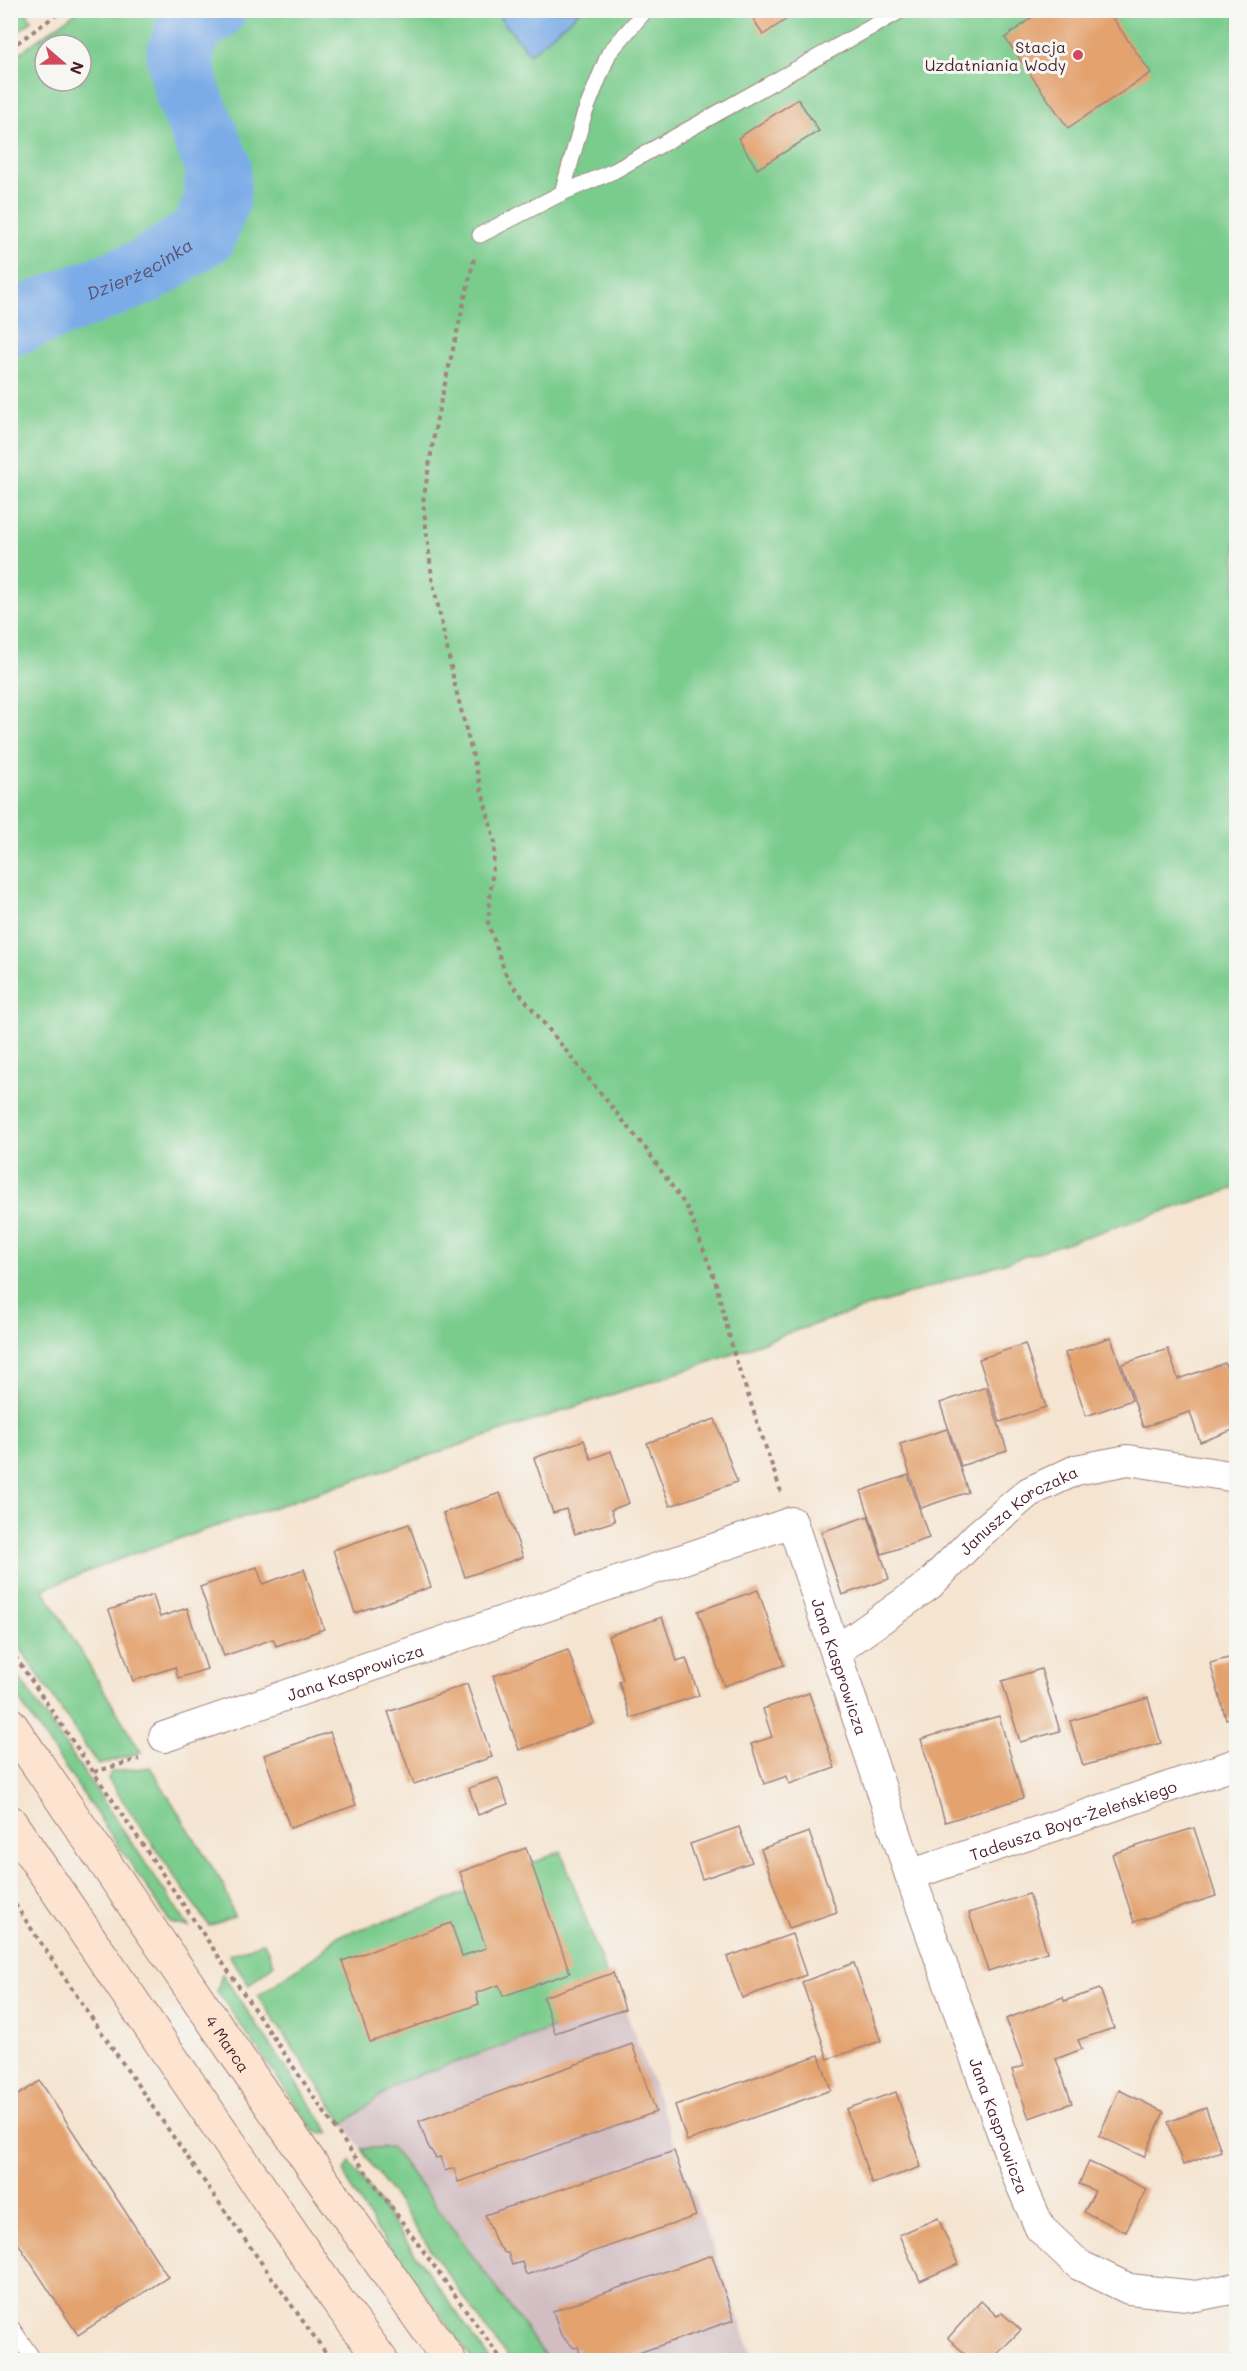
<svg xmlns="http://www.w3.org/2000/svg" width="1247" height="2371" font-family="Mali,sans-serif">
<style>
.industrial{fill:#d2bec2}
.green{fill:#7acc8d;stroke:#62765c;stroke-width:1.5;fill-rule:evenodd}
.water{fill:#7bace7;stroke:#626689;stroke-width:1.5}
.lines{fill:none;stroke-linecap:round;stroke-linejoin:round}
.river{stroke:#7bace7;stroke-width:66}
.building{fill:#e3a26e}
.lane-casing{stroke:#a0827e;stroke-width:17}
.street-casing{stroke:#a0827e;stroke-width:32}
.secondary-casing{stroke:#a0827e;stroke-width:35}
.path{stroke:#a0827e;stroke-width:4;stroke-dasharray:4.5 4.5;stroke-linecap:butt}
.lane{stroke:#fff;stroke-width:15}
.street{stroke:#fff;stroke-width:30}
.secondary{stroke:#fde4d1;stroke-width:33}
.poi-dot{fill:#d1495b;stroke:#f6f6f2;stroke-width:2}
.labels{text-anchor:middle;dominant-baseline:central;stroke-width:6;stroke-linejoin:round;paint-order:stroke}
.poi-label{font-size:16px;fill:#4a1f2b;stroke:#f6f6f2;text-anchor:end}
.street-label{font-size:16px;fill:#4a1f2b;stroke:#f6f6f2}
.water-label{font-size:18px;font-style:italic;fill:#5b506d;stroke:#f6f6f2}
</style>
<rect width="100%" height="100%" fill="#f6f6f2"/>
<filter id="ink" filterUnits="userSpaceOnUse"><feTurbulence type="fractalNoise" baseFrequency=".0167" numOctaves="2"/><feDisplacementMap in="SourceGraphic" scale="12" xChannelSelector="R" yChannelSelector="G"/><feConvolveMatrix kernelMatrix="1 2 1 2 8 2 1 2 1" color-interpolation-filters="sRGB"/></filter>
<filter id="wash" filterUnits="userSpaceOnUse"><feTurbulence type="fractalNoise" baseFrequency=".008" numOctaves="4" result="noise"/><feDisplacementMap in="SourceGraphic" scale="24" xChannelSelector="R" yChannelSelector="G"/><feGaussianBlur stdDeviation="1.35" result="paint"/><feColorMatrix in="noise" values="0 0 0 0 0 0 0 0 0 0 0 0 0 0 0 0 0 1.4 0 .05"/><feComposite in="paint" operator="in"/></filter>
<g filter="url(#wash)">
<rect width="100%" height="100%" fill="#f5e4d0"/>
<polygon class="industrial" points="625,2009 754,2360 548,2360 462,2241 391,2147 361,2149 344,2124 399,2082 560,2026"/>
<g class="green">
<polygon points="11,10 26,11 32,21 11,37"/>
<path d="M79,10L1236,11V1188L782,1335L719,1359L130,1555L43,1589L141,1752L98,1765L11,1634L10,60ZM45,45H81V81H45Z"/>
<polygon points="10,1664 189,1927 171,1923 11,1688"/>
<polygon points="150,1767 224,1886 234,1916 209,1926 108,1779 111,1772"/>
<polygon points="561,1851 612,1991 560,2026 399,2082 344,2124 258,1996 321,1952 336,1937 438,1904"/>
<polygon points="264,1942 274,1964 249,1985 229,1955"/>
<polygon points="222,1974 330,2133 315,2132 217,1991"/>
<polygon points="391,2147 462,2241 548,2360 510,2360 488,2332 361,2149"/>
<polygon points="350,2162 490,2360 473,2360 377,2230 349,2185 345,2172"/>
</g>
<polygon class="water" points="494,11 580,11 530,54"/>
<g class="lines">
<path class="river" id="s1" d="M10,324L146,271L204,234L217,200L218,166L188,94L179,56L191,23L213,10"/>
</g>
<g id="blocks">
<g class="building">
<polygon points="748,10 800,10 763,35"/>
<polygon points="1026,10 1107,10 1151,73 1068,128 1005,38 1031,18"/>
<polygon points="798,99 819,131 757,169 738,138"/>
<polygon points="1111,1337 1132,1400 1086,1416 1065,1353"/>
<polygon points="1025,1344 1046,1407 1000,1422 979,1359"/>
<polygon points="1168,1349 1178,1379 1225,1363 1236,1397 1236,1429 1200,1442 1190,1412 1143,1427 1122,1364"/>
<polygon points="986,1387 1007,1450 961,1466 940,1403"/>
<polygon points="715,1419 737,1482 670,1506 647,1443"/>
<polygon points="947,1429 968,1492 921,1508 900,1444"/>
<polygon points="584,1440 591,1459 611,1451 629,1503 611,1510 615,1521 575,1534 566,1509 553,1513 534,1458"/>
<polygon points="908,1475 929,1538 882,1554 861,1491"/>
<polygon points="500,1493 523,1557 465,1577 443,1513"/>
<polygon points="868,1516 889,1579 842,1595 821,1532"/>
<polygon points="409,1524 431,1587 355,1613 333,1550"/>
<polygon points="257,1567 263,1584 304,1569 324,1629 276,1646 273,1639 224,1656 200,1587"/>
<polygon points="758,1590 784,1665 724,1686 698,1611"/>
<polygon points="153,1595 160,1617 187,1608 207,1669 178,1678 175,1667 133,1681 109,1610"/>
<polygon points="662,1617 677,1661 686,1658 699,1695 631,1718 619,1682 623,1680 608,1636"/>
<polygon points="568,1650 594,1723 519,1750 493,1676"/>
<polygon points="1236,1656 1236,1716 1226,1719 1210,1663"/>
<polygon points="1041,1669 1060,1731 1020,1742 1002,1681"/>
<polygon points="467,1684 492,1757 414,1784 388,1712"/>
<polygon points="809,1693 835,1768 789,1784 787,1776 764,1784 751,1744 772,1737 763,1709"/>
<polygon points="1148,1698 1161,1743 1083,1766 1070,1721"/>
<polygon points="999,1716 1023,1798 945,1822 921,1739"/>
<polygon points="330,1732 356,1805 290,1828 264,1755"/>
<polygon points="498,1778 508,1804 478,1815 469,1788"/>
<polygon points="739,1827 752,1862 702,1879 690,1844"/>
<polygon points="1194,1828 1216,1896 1134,1922 1112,1854"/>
<polygon points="809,1832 837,1912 789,1928 761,1849"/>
<polygon points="526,1848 570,1973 503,1996 499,1985 476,1993 479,2004 370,2042 342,1961 451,1923 462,1956 486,1948 460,1872"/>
<polygon points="1029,1894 1047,1952 988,1971 969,1913"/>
<polygon points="792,1934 806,1975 742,1998 727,1957"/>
<polygon points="854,1963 881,2041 828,2059 802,1982"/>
<polygon points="613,1973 625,2009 555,2033 543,1997"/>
<polygon points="1100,1989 1114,2028 1078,2040 1082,2049 1056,2059 1072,2103 1029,2118 1012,2070 1024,2066 1006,2019 1063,1997 1064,2001"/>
<polygon points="632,2044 656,2112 458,2182 454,2168 445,2171 440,2157 436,2158 428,2146 419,2121"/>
<polygon points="819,2055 831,2090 687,2141 675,2105"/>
<polygon points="40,2081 168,2277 78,2335 10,2231 10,2100"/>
<polygon points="1119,2090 1164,2112 1144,2157 1099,2136"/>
<polygon points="896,2092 921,2167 872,2184 846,2109"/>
<polygon points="1206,2108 1221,2151 1183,2165 1168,2122"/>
<polygon points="674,2151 696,2216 526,2275 522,2262 512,2265 508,2253 505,2253 497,2244 485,2215"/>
<polygon points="1089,2162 1147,2189 1126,2232 1084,2212 1095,2191 1079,2184"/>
<polygon points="938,2218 958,2264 920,2281 899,2235"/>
<polygon points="712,2255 734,2320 618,2360 591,2360 590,2358 582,2360 578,2347 574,2348 561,2335 553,2311"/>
<polygon points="981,2301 997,2316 1002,2313 1021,2330 991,2360 967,2360 962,2357 965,2354 948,2338"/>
</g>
</g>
</g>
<g filter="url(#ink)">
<use href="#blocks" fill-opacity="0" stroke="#a0827e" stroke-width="1.5"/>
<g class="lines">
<defs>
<g id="lane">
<polyline points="562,193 584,115 609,53 646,10"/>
<polyline points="480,235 562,193 614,171 902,10"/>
<polyline points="10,2325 34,2360"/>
</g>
<g id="street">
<path id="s2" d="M836,1651L929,1585L978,1535L1029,1492L1076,1470L1128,1460L1236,1477"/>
<path id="s3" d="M164,1737L792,1522L910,1875L1019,2180L1040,2228L1079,2265L1129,2289L1196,2296L1236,2288"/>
<path id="s4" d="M910,1875L1236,1764"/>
</g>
<g id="secondary">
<path id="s5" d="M10,1724L313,2167L449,2360"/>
<polyline points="10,1822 335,2297 381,2360"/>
</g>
</defs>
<use href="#lane" class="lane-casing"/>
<use href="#street" class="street-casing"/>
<use href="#secondary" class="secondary-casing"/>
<g class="path">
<polyline points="10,48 63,10"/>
<polyline points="474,259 437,418 423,502 432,578 455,686 495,843 488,923 507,978 646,1149 688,1209 715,1280 734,1354 781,1492"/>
<polyline points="10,1649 345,2143 502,2360"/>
<polyline points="94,1772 139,1759"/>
<path d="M10,1897C115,2053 221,2208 331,2360"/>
</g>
<use href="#lane" class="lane"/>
<use href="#street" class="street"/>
<use href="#secondary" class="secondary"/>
</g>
</g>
<circle class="poi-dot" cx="1078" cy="55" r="6"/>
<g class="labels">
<g class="poi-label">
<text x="1066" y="46">Stacja<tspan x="1066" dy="18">Uzdatniania Wody</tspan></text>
</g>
<g class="street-label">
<text stroke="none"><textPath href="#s2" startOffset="232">Janusza Korczaka</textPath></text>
<text stroke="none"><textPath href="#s3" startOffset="816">Jana Kasprowicza</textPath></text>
<text stroke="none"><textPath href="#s3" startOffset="202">Jana Kasprowicza</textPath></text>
<text stroke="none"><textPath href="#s4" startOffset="172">Tadeusza Boya-Żeleńskiego</textPath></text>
<text stroke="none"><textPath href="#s5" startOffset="387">4 Marca</textPath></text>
<text stroke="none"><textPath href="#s3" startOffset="1302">Jana Kasprowicza</textPath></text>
</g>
<g class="water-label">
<text stroke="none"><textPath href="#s1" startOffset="141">Dzierżęcinka</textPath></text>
</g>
</g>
<rect width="1247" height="2371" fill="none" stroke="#f6f6f2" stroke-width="36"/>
<g transform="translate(63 63) rotate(110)"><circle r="28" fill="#f6f6f2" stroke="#b1a0a2" stroke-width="1.5"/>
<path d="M0-4.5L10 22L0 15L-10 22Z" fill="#d1495b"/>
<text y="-9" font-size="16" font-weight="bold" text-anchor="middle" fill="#4a1f2b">N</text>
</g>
</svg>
